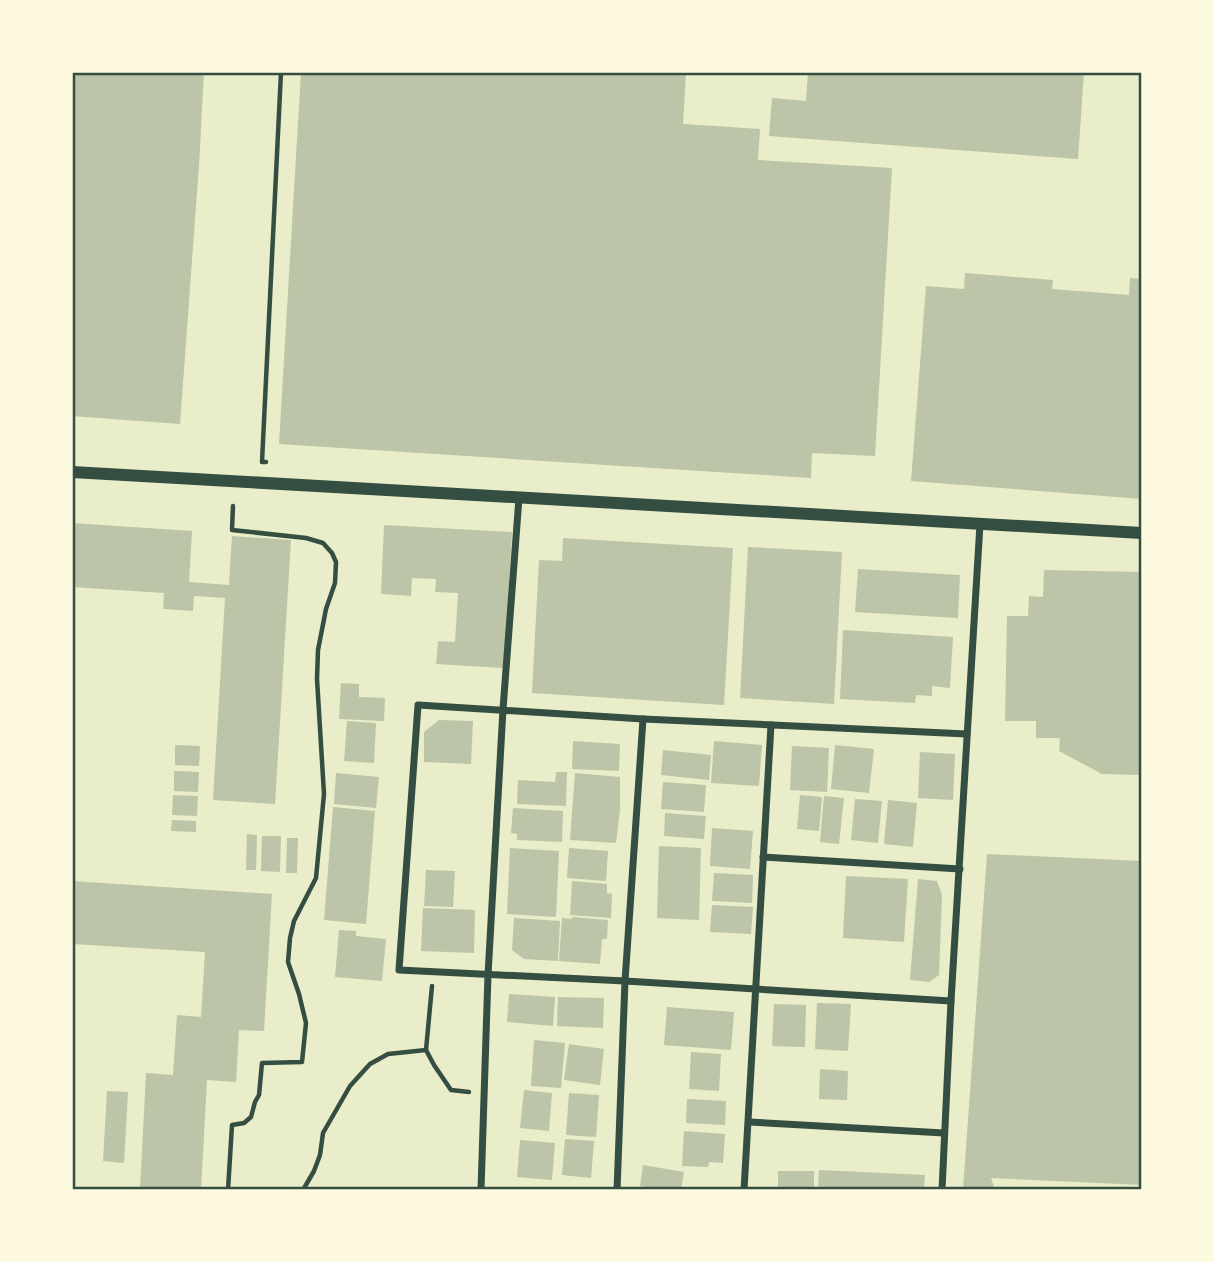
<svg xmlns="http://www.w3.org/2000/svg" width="1214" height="1262" font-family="Merriweather,serif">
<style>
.building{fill:#bcc5a7}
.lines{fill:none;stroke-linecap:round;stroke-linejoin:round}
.path{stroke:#344e41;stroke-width:4.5}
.minor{stroke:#344e41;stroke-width:7}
.tertiary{stroke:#344e41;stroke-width:12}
.neatline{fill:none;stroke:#344e41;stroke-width:2.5}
</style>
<rect width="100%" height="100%" fill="#e9edc9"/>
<g class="building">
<polygon points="72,72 204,72 199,165 180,424 72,416"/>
<polygon points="301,72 686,72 683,124 760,129 758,160 892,168 875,456 812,453 811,478 279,444"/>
<polygon points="808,72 1084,72 1078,159 769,136 772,98 806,101"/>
<polygon points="965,273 1053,280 1052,289 1129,295 1130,278 1142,279 1142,499 911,481 926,286 964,289"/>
<polygon points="72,523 192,531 189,582 229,585 232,536 291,540 275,804 213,800 225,598 194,596 193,611 163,609 164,593 72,587"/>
<polygon points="384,525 512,532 504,668 436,664 438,641 455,642 458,593 435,592 436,579 412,578 411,596 381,594"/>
<polygon points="563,538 733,548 724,705 532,693 539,560 562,561"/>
<polygon points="748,547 842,552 834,704 740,698"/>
<polygon points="858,569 960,575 958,618 855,612"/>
<polygon points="1044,570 1142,572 1142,775 1102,774 1059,751 1060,738 1036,738 1036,721 1005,721 1007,616 1028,616 1029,596 1043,597"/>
<polygon points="843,630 953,637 950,688 932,686 932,696 916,695 915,703 840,699"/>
<polygon points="341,683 359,684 359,697 385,698 384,721 339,719"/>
<polygon points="439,720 473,721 471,764 424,762 424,732"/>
<polygon points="347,721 376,723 374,763 344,761"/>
<polygon points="573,741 620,744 619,771 572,769"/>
<polygon points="714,741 762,745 759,786 711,783"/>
<polygon points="175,745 200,746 199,766 175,765"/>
<polygon points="835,745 874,749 869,793 831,789"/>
<polygon points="792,746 829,748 827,792 790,790"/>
<polygon points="663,750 711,755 709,780 661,775"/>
<polygon points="920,752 955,754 953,800 918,798"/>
<polygon points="174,771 199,772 198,792 174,791"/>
<polygon points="556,772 567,772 566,806 517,804 518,780 555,782"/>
<polygon points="336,773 379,777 376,808 334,804"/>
<polygon points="575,773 620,777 620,810 616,843 570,840"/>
<polygon points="663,782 706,785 704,812 661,809"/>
<polygon points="173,795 198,796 197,816 172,815"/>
<polygon points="800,795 822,797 819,831 797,829"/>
<polygon points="824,796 844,798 839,844 820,842"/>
<polygon points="855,799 882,801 878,843 851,840"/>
<polygon points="888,800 917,803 913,847 884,844"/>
<polygon points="333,807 375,811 366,924 324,920"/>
<polygon points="513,808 563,811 562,842 517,840 517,834 511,833"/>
<polygon points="665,813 706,816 704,839 664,836"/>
<polygon points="172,820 196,821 196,832 171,831"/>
<polygon points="712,828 753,831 750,869 710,866"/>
<polygon points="247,834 257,835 256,870 246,870"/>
<polygon points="262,836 281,836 280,872 261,871"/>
<polygon points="287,838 298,838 297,873 286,873"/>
<polygon points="659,846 701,848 699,920 657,918"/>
<polygon points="510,848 559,851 556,917 507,914"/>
<polygon points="569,848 608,851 606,881 567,878"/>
<polygon points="987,854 1142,861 1142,1185 991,1178 995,1190 963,1190"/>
<polygon points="426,870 455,871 453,907 424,906"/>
<polygon points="714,873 753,875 752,903 712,901"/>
<polygon points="846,876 908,879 904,942 843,938"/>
<polygon points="918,879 937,881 942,895 939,975 929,982 910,980"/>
<polygon points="72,881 272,894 264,1031 239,1030 236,1082 207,1080 201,1190 140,1190 146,1073 173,1075 177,1015 201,1017 205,952 72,944"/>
<polygon points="572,881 607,884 607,893 612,894 611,918 570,915"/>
<polygon points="712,905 753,907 751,934 710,932"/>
<polygon points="423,908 475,910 474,953 421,951"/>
<polygon points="572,917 608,920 607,939 602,939 600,964 559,961 562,918 572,919"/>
<polygon points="514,918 560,921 558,961 524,959 512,950"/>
<polygon points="339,930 356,931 356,936 386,939 382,981 335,977"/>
<polygon points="509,994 555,997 553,1026 507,1022"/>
<polygon points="558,997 604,998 603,1028 557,1026"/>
<polygon points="817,1003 851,1004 848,1051 815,1049"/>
<polygon points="774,1004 806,1005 805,1047 772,1046"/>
<polygon points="667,1007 734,1012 731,1050 664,1045"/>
<polygon points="534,1040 565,1043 561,1088 531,1086"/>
<polygon points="569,1044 604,1049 600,1085 564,1080"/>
<polygon points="691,1052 721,1054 719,1091 689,1089"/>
<polygon points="820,1069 848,1071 847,1100 819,1099"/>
<polygon points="524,1090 552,1093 549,1131 520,1128"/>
<polygon points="107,1091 128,1092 124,1163 103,1161"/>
<polygon points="569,1093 599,1095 596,1137 566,1135"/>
<polygon points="687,1099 726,1101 725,1125 686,1123"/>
<polygon points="684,1131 725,1134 723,1163 709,1162 708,1167 682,1166"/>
<polygon points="565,1139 594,1141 591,1178 562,1175"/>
<polygon points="520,1140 555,1143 552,1180 517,1177"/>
<polygon points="643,1165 684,1172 681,1190 664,1190 640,1186"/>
<polygon points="819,1170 925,1175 924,1190 818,1190"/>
<rect x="778" y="1171" width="36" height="19"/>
</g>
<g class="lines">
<g class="path">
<polyline points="266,462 262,462 281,72"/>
<polyline points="426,1050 434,1065 451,1090 469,1092"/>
<polyline points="228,1190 232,1125 244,1123 251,1117 255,1102 259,1095 262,1063 302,1062 306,1023 299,994 288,962 290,938 294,921 316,878 324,794 317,679 318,650 326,609 335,583 336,562 332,553 323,543 306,538 232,530 233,506"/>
<polyline points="303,1190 314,1171 320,1155 323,1133 350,1086 370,1064 388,1054 426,1050 432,986"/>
</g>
<g class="minor">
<polyline points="763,857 960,869"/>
<polyline points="951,1001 625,981 399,970 418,705 643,719 967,734"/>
<polyline points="749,1122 944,1133"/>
<polyline points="481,1190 488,975 503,709 519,498"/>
<polyline points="617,1190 625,981 643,719"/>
<polyline points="744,1190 771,725"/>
<polyline points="942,1190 951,1001 980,524"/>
</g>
<polyline class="tertiary" points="72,472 1142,533"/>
</g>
<rect width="1214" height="1262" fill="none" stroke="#fefae0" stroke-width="147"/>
<rect x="74" y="74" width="1066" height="1114" class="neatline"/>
</svg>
